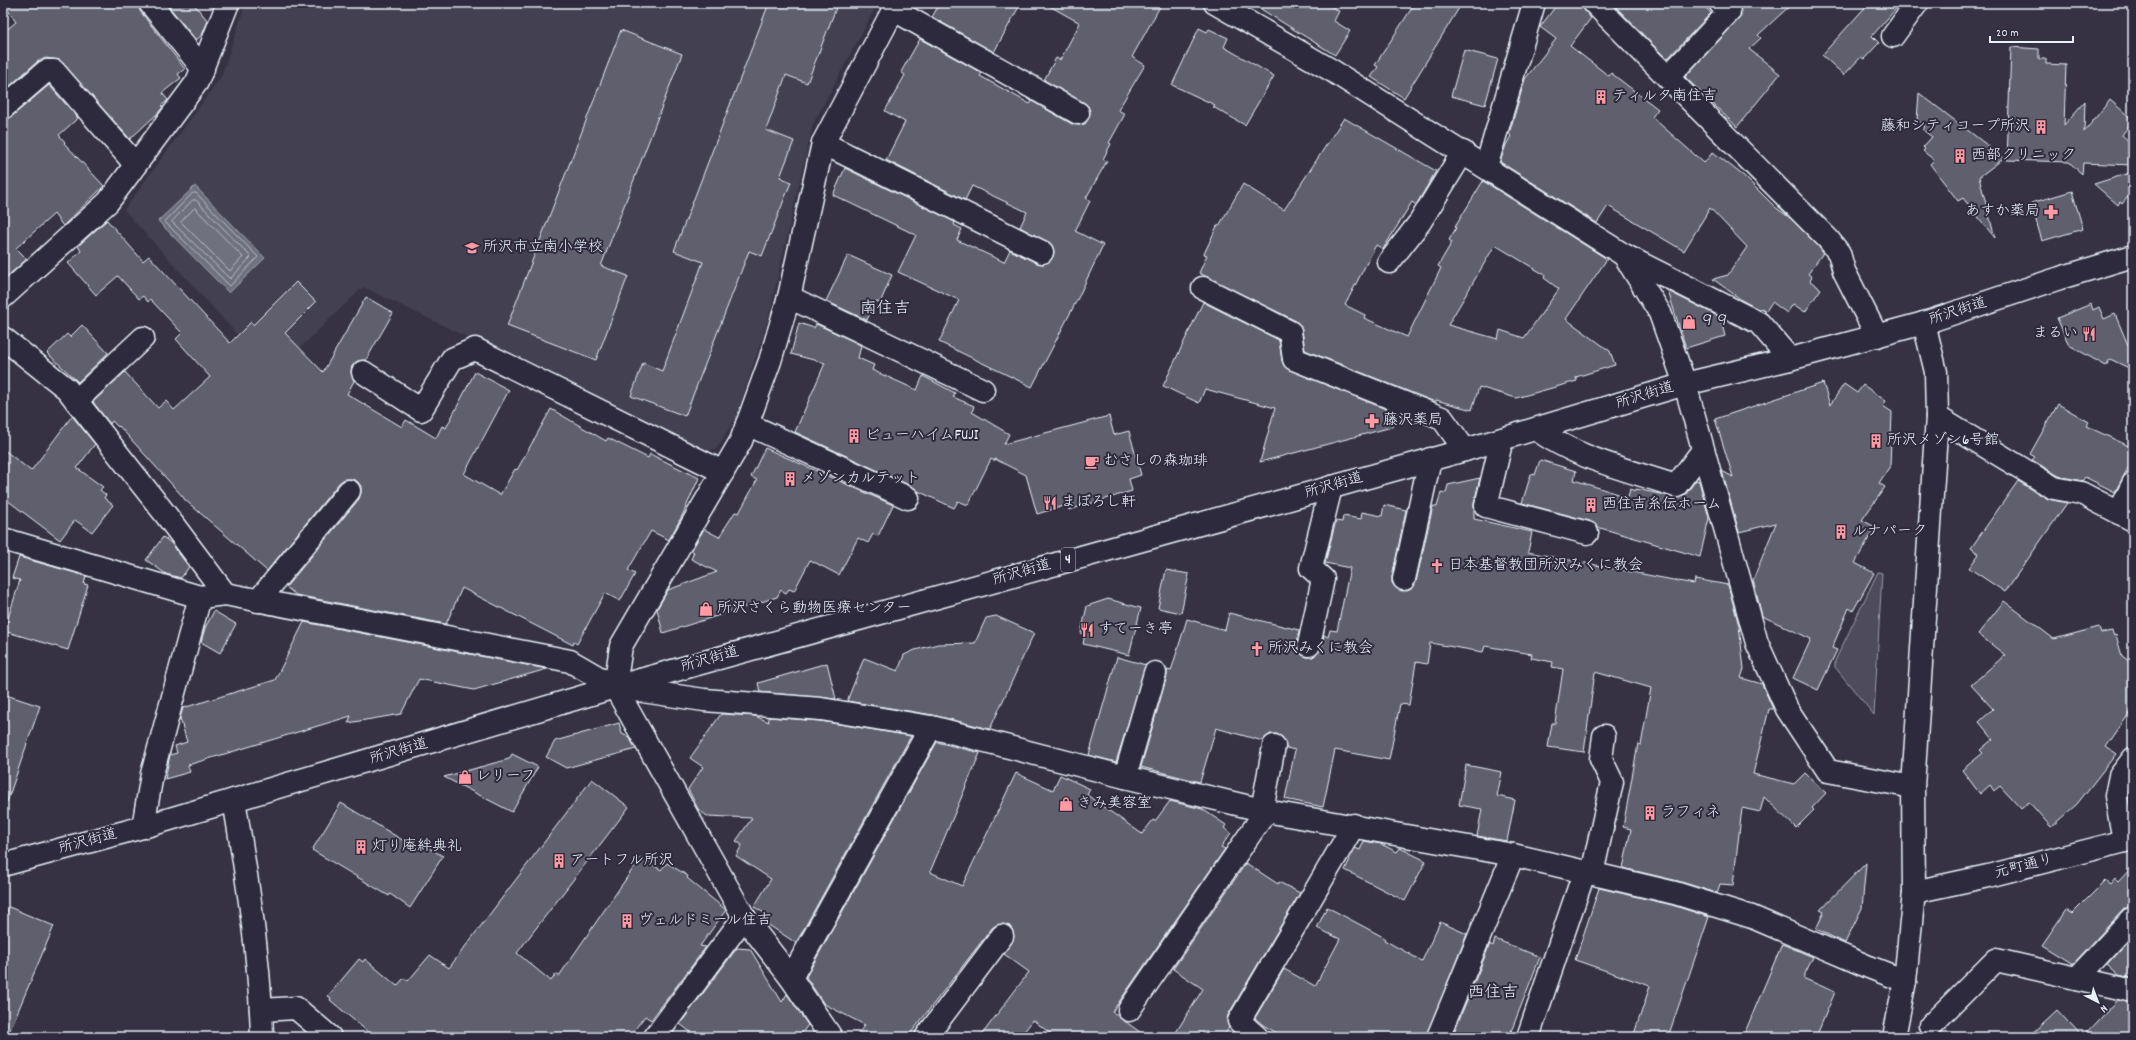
<svg xmlns="http://www.w3.org/2000/svg" width="2136" height="1040" font-family="Dekko,'Klee One',sans-serif">
<style>
.built{fill:#433f51}
.green{fill:#4d4b5c;stroke:#9a9eaa}
.water{fill:#70717f;stroke:#a0a4af}
.lines{fill:none;stroke-linecap:round;stroke-linejoin:round}
.shore{stroke:#b8bec8;stroke-width:1}
.building{fill:#605e6e;stroke:#e8f1f8;fill-rule:evenodd}
.minor-casing{stroke:#e8f1f8;stroke-width:25}
.major-casing{stroke:#e8f1f8;stroke-width:25}
.minor{stroke:#2f2a3d;stroke-width:22}
.major{stroke:#2f2a3d;stroke-width:22}
.labels{text-anchor:middle;dominant-baseline:central;stroke-width:4;stroke-linejoin:round;paint-order:stroke}
.shield{fill:#2f2a3d;stroke:#b0b5c0;stroke-width:1}
.shield-label{font-size:14px;font-weight:bold;fill:#e8f1f8}
.poi-label{font-size:15px;fill:#e8f1f8;stroke:#2f2a3d;text-anchor:start}
.street-label{font-size:15px;fill:#e8f1f8;stroke:#2f2a3d}
.quarter-label{font-size:17px;fill:#e8f1f8;stroke:#2f2a3d}
</style>
<rect width="100%" height="100%" fill="#363244"/>
<filter id="ink" filterUnits="userSpaceOnUse"><feTurbulence type="fractalNoise" baseFrequency=".025" numOctaves="2"/><feDisplacementMap in="SourceGraphic" scale="8" xChannelSelector="R" yChannelSelector="G"/><feConvolveMatrix kernelMatrix="1 2 1 2 8 2 1 2 1" color-interpolation-filters="sRGB"/></filter>
<g filter="url(#ink)">
<polygon class="built" points="246,3 878,3 813,124 768,320 736,417 717,448 706,452 363,287 273,374 124,210 221,77"/>
<polygon class="green" points="1878,572 1882,573 1874,715 1835,667 1835,661"/>
<polygon class="water" points="195,186 265,258 229,293 158,221"/>
<g class="lines">
<g class="shore">
<polygon points="193,193 196,193 258,257 230,286 165,222"/>
<polygon points="193,200 196,200 251,257 230,279 172,222"/>
<polygon points="195,208 243,257 230,271 181,222"/>
</g>
</g>
<g class="building">
<polygon points="3,3 138,3 140,11 185,69 178,74 181,78 162,93 168,100 161,106 163,107 157,114 130,139 59,60 46,58 38,61 3,92 3,33 16,22"/>
<polygon points="166,3 193,3 208,21 202,35 196,40"/>
<polygon points="769,3 838,3 807,83 786,75 766,130 794,141 780,177 791,182 762,256 749,251 685,416 631,396 643,363 662,371 703,262 674,251"/>
<polygon points="940,3 1021,3 994,52 932,17"/>
<polygon points="1044,3 1162,3 1132,57 1145,65 1118,110 1125,114 1109,143 1111,144 1103,159 1107,161 1086,198 1090,201 1075,231 1103,245 1078,298 1032,387 939,342 959,300 898,272 916,235 833,195 845,168 955,222 954,225 962,229 957,240 1004,262 1010,250 1037,263 1043,264 1049,262 1054,252 1052,245 1020,227 1027,212 972,186 965,200 886,160 905,122 885,111 905,75 901,72 920,39 982,73 980,76 1030,104 1032,101 1072,124 1079,125 1085,124 1090,113 1088,106 1044,80 1056,58 1060,60 1080,23"/>
<polygon points="1251,3 1325,3 1339,11 1334,21 1350,31 1335,55"/>
<polygon points="1415,3 1462,3 1404,98 1371,77 1378,67 1375,65"/>
<polygon points="1558,3 1582,3 1585,11 1591,18 1570,46 1609,76 1611,73 1658,109 1652,117 1704,163 1713,152 1745,177 1775,207 1790,218 1819,247 1823,253 1808,274 1812,277 1810,281 1821,289 1805,312 1793,304 1787,313 1772,302 1766,311 1761,308 1760,310 1743,301 1713,279 1728,275 1747,247 1710,208 1684,251 1608,206 1597,223 1500,162 1506,145 1511,136 1509,134 1525,79 1556,39 1540,27"/>
<polygon points="1612,3 1701,3 1711,13 1667,59"/>
<polygon points="1739,3 1793,3 1758,35 1761,38 1749,49 1780,74 1737,127 1685,77 1738,20 1741,15"/>
<polygon points="1869,3 1901,3 1872,36 1879,43 1864,59 1861,57 1844,75 1822,55"/>
<polygon points="1199,28 1207,32 1209,29 1228,38 1224,47 1274,76 1245,125 1213,107 1215,105 1172,85"/>
<polygon points="621,30 682,54 601,266 628,276 596,360 507,326"/>
<polygon points="2011,47 2039,49 2039,59 2046,59 2046,64 2066,65 2064,125 2085,101 2084,132 2110,100 2133,120 2122,135 2133,145 2133,165 2083,163 2082,174 2069,162 2007,160"/>
<polygon points="1464,50 1498,59 1485,105 1451,96"/>
<polygon points="49,85 78,118 59,135 65,142 64,143 104,186 63,226 54,214 16,248 27,259 3,280 3,120 11,117"/>
<polygon points="1919,93 2004,158 1979,177 1995,238 1963,198 1958,201 1930,164 1934,160 1923,151 1925,149 1923,147 1932,137 1923,130 1925,127 1917,120"/>
<path d="M1344,118L1436,171L1416,205L1412,202L1383,249L1376,245L1345,305L1365,315L1364,318L1407,337L1441,268L1438,266L1452,242L1449,240L1456,228L1455,227L1483,181L1607,259L1566,319L1610,351L1615,365L1576,377L1577,381L1516,398L1479,387L1472,410L1436,400L1435,402L1305,350L1302,330L1296,321L1199,273L1207,255L1204,254L1217,226H1219L1243,184L1284,210ZM1495,245L1545,275L1544,278L1559,289L1524,338L1500,330L1498,339L1448,325Z"/>
<polygon points="2133,172 2133,191 2122,204 2120,202 2118,205 2094,184"/>
<polygon points="2072,191 2083,229 2042,241 2031,203"/>
<polygon points="107,220 143,261 149,256 230,343 251,322 253,325 296,282 316,302 285,333 323,372 366,297 393,313 366,360 358,361 352,366 351,372 354,381 347,394 402,427 406,420 436,438 442,426 446,428 475,372 509,390 464,474 500,495 515,469 517,470 551,409 606,441 608,438 648,458 650,454 699,478 682,516 669,540 651,531 628,570 635,574 620,601 605,593 577,644 574,642 573,645 462,588 446,624 296,595 286,587 359,499 361,493 361,486 357,481 351,479 344,479 339,483 267,571 184,499 184,498 119,426 118,427 112,421 110,424 93,402 125,372 158,408 166,401 174,410 210,377 176,339 182,333 150,299 148,302 143,296 139,299 118,276 96,295 68,263 81,251 78,246"/>
<polygon points="848,255 892,275 880,303 875,301 867,320 826,301"/>
<polygon points="1668,291 1720,317 1725,336 1686,348"/>
<polygon points="1203,302 1279,340 1282,361 1289,370 1398,414 1392,427 1260,462 1275,408 1205,389 1199,403 1163,386"/>
<polygon points="2091,304 2093,310 2099,307 2104,319 2115,314 2133,357 2133,370 2110,359 2106,366 2069,345 2057,318"/>
<polygon points="799,323 814,328 816,324 857,343 861,346 858,358 874,365 872,370 917,390 923,376 955,393 953,397 974,406 972,412 1009,434 1004,444 1109,416 1114,435 1129,431 1141,475 1129,479 1132,491 1069,510 1067,505 1037,514 1026,475 995,459 994,461 991,459 968,505 958,501 954,508 918,491 913,487 795,432 825,363 791,354"/>
<polygon points="82,325 108,353 78,382 47,353 67,334 70,337"/>
<polygon points="1823,383 1830,405 1844,384 1857,393 1863,385 1886,401 1883,406 1892,412 1890,466 1879,483 1885,487 1862,520 1875,527 1855,563 1874,573 1853,611 1849,608 1832,648 1837,650 1818,690 1793,678 1811,639 1762,616 1753,580 1776,523 1739,532 1722,471 1733,477 1715,419"/>
<polygon points="2058,404 2089,422 2086,426 2133,448 2133,459 2115,492 2085,477 2082,481 2059,476 2032,460 2035,457 2030,454"/>
<polygon points="72,416 95,444 77,468 103,487 100,490 106,495 104,498 113,505 92,532 75,520 60,540 3,497 3,449 31,471"/>
<polygon points="765,448 893,505 878,536 873,534 868,543 858,538 839,575 810,560 794,591 789,589 786,593 781,590 777,597 663,633 657,609 668,590 717,572 691,559 694,552 691,551 704,529 719,537 735,512 739,513 757,480 751,477"/>
<polygon points="1540,460 1576,471 1574,480 1628,497 1630,489 1635,491 1636,489 1679,498 1686,494 1696,480 1699,481 1709,518 1700,557 1597,527 1590,521 1522,503 1531,474 1535,475"/>
<polygon points="1480,478 1474,503 1474,519 1532,532 1528,552 1694,584 1695,579 1728,585 1739,626 1744,669 1741,678 1762,684 1773,709 1769,709 1753,774 1794,784 1805,773 1826,793 1812,808 1814,810 1796,828 1764,797 1760,812 1742,808 1733,885 1720,884 1717,893 1678,881 1623,868 1631,829 1623,827 1638,744 1641,745 1651,688 1595,672 1584,752 1548,747 1552,723 1555,723 1563,669 1552,667 1553,662 1531,658 1532,654 1485,646 1483,652 1430,643 1427,664 1416,662 1409,705 1400,704 1389,760 1335,750 1323,807 1285,799 1295,750 1286,748 1282,737 1277,734 1270,734 1263,741 1216,728 1200,782 1141,767 1167,676 1167,670 1171,671 1187,619 1225,630 1229,613 1299,630 1297,649 1306,657 1313,657 1321,648 1324,635 1328,637 1330,630 1337,631 1350,568 1325,563 1336,521 1342,522 1343,516 1361,519 1362,512 1382,516 1384,505 1406,510 1392,577 1392,583 1396,588 1407,591 1413,588 1416,582 1433,506 1437,507 1441,492 1446,493 1448,485"/>
<polygon points="2018,481 2048,499 2067,503 2005,592 1969,568 1979,554 1971,548"/>
<polygon points="163,537 171,543 189,567 181,578 166,574 146,560"/>
<polygon points="19,557 86,576 84,584 88,585 68,650 4,631 20,580 12,578"/>
<polygon points="1166,570 1189,574 1181,613 1158,608"/>
<polygon points="1108,599 1141,608 1129,655 1083,644 1085,634 1081,633 1087,606"/>
<polygon points="2004,601 2054,639 2099,627 2101,633 2112,631 2114,636 2116,635 2122,656 2133,664 2133,708 2106,747 2116,754 2077,804 2051,827 2029,802 2021,809 2000,786 1994,791 1990,785 1980,794 1962,770 1983,753 1980,750 1993,739 1979,722 1993,709 1971,685 2005,655 1978,634"/>
<polygon points="214,611 236,624 220,653 201,642 205,628"/>
<polygon points="996,616 1034,633 990,729 933,715 847,701 864,658 898,671 904,655 915,650 938,644 975,643 986,618"/>
<polygon points="304,622 547,669 474,690 419,679 401,714 348,723 351,716 188,765 190,772 165,779 170,755 177,753 175,746 187,742 180,718 183,708 275,680"/>
<polygon points="1117,657 1146,665 1116,762 1089,755"/>
<polygon points="827,663 836,699 760,692 758,683"/>
<polygon points="3,694 40,706 7,802 3,801"/>
<polygon points="721,714 755,716 769,722 768,717 820,721 911,736 796,943 767,924 771,917 754,907 771,879 736,856 742,845 736,841 752,818 707,816 698,809 688,789 703,767 690,758"/>
<polygon points="619,723 622,734 629,737 636,749 566,768 546,757 555,741"/>
<polygon points="937,742 980,753 930,872 962,886 1016,773 1053,790 1060,775 1090,789 1087,795 1142,834 1153,820 1155,821 1170,801 1202,809 1226,825 1224,828 1231,833 1221,847 1225,849 1112,1012 1147,1037 1055,1037 1033,1020 1020,1037 980,1037 1029,972 1004,954 1014,937 1010,926 1003,924 997,925 992,928 908,1037 855,1037 865,1025 824,1004 806,977"/>
<polygon points="512,754 538,767 512,812 444,777 509,759"/>
<polygon points="1466,765 1502,772 1497,796 1515,800 1507,841 1477,836 1482,809 1459,805"/>
<polygon points="592,779 629,807 517,953 551,981 556,974 559,976 641,857 661,870 667,863 688,876 687,878 726,910 700,946 706,947 651,1020 645,1016 629,1037 374,1037 330,1000 331,998 328,996 359,959 363,962 365,959 397,986 404,978 408,981 430,955 449,968"/>
<polygon points="341,803 419,850 422,844 443,856 410,908 390,894 389,896 312,850"/>
<polygon points="1364,841 1381,844 1397,852 1400,848 1426,861 1405,901 1345,870 1355,848 1360,850"/>
<polygon points="1246,863 1278,884 1279,882 1300,893 1228,1015 1227,1020 1229,1028 1223,1037 1173,1037 1203,989 1173,969"/>
<polygon points="1866,863 1862,908 1845,943 1816,929 1824,912 1820,910"/>
<polygon points="2133,866 2133,906 2124,909 2073,964 2042,945 2066,910 2072,914 2105,881 2110,885 2115,879 2118,882"/>
<polygon points="1599,888 1672,905 1709,917 1668,1037 1633,1037 1650,986 1575,960"/>
<polygon points="9,907 54,926 7,1037 3,1037 3,922"/>
<polygon points="1327,907 1385,938 1384,940 1422,961 1440,922 1467,934 1426,1037 1284,1037 1263,1025 1255,1018 1284,969 1315,986 1340,939 1317,928"/>
<polygon points="2133,936 2133,978 2119,975 2107,964"/>
<polygon points="1495,939 1540,957 1509,1037 1452,1037 1490,944 1493,946"/>
<polygon points="1782,944 1813,957 1803,978 1835,992 1816,1037 1743,1037"/>
<polygon points="737,948 750,949 782,1002 787,994 808,1025 799,1037 697,1037 680,1024"/>
<polygon points="2118,1000 2133,1003 2133,1037 2083,1037"/>
<polygon points="2057,1010 2082,1037 2028,1037"/>
</g>
<g class="lines">
<defs>
<g id="minor">
<polyline points="150,3 203,69"/>
<polyline points="1215,3 1331,70 1624,255 1759,323 1790,359"/>
<polyline points="1594,3 1828,239 1839,253 1844,271 1877,336"/>
<polyline points="894,10 1078,113"/>
<polyline points="1893,36 1917,3"/>
<polyline points="1668,77 1729,12 1720,3"/>
<polyline points="3,108 46,71 54,71 135,164"/>
<polyline points="823,143 1042,252"/>
<polyline points="1486,167 1534,3"/>
<polyline points="1624,255 1660,313 1685,384 1757,643 1787,709 1828,771 1913,787"/>
<polyline points="1389,262 1420,222 1463,152"/>
<polyline points="1203,288 1290,332 1294,359 1442,418 1465,450"/>
<polyline points="3,297 108,202 197,82 228,3"/>
<polyline points="789,297 983,390"/>
<polyline points="3,338 67,389 166,515 225,594"/>
<polyline points="363,372 421,410 452,359 475,349 723,472"/>
<polyline points="76,401 143,338"/>
<polyline points="1937,417 2054,488 2081,493 2133,520"/>
<polyline points="747,424 908,498"/>
<path d="M1536,429C1577,459 1629,470 1676,486L1703,450"/>
<polyline points="1502,439 1486,506 1587,533"/>
<polyline points="2119,513 2133,484"/>
<polyline points="3,539 200,597 225,594 560,659 570,661 615,687 704,700 821,709 931,727 1125,777 1266,811 1513,855 1675,893 1752,917 1869,967 1905,981"/>
<polyline points="1404,579 1430,459"/>
<polyline points="258,601 349,491"/>
<polyline points="1309,645 1323,579 1311,568 1331,487"/>
<polyline points="1125,777 1155,673"/>
<path d="M234,800C247,878 260,958 262,1037"/>
<polyline points="1262,810 1274,746"/>
<polyline points="143,827 152,774 200,597"/>
<polyline points="2124,841 2116,796 2120,776 2133,759"/>
<polyline points="1592,874 1612,782 1601,759 1604,736"/>
<polyline points="1914,892 1988,876 2133,839"/>
<polyline points="791,978 931,727"/>
<polyline points="2077,978 2133,918"/>
<polyline points="261,1010 296,1008 330,1037"/>
<polyline points="1129,1010 1266,811"/>
<polyline points="1931,1025 1996,960 2133,991"/>
<polyline points="655,1037 744,917"/>
<polyline points="831,1037 791,978 744,917 615,687 621,646 741,441 770,361 789,297 823,143 897,3"/>
<polyline points="926,1037 1002,936"/>
<polyline points="1257,1037 1239,1021 1354,825"/>
<polyline points="1438,1037 1513,855"/>
<polyline points="1528,1037 1584,873"/>
<polyline points="1894,1037 1905,981 1914,892 1913,787 1937,417 1936,372 1924,323"/>
</g>
<polyline id="major" points="3,865 143,827 615,687 1465,450 1685,384 1790,359 1924,323 2060,278 2133,256"/>
</defs>
<use href="#minor" class="minor-casing"/>
<use href="#major" class="major-casing"/>
<use href="#minor" class="minor"/>
<use href="#major" class="major"/>
</g>
</g>
<defs>
<symbol id="building-bare" viewBox="-9 -9 18 18"><path d="M-4-6H4V6H1V3H-1V6H-4ZM-2.5-4.3h1.7v1.8h-1.7ZM.8-4.3h1.7v1.8H.8ZM-2.5-1h1.7V.8h-1.7ZM.8-1h1.7V.8H.8Z" fill="#ff9aa2" stroke="#2f2a3d" stroke-width="2.5" paint-order="stroke"/></symbol>
<symbol id="pharmacy-bare" viewBox="-9 -9 18 18"><path d="M-2-6h4v4h4v4h-4v4h-4v-4h-4v-4h4Z" fill="#ff9aa2" stroke="#2f2a3d" stroke-width="2.5" paint-order="stroke"/></symbol>
<symbol id="school-bare" viewBox="-9 -9 18 18"><path d="M0-5L7-2L0 1L-7-2ZM-4 1L0 2.5L4 1V4Q0 6-4 4Z" fill="#ff9aa2" stroke="#2f2a3d" stroke-width="2.5" paint-order="stroke"/></symbol>
<symbol id="shop-bare" viewBox="-9 -9 18 18"><path d="M-5-2.5h2.3a2.7 3.5 0 0 1 5.4 0H5L5.5 6h-11ZM-1.5-2.5h3a1.5 2.3 0 0 0-3 0Z" fill="#ff9aa2" stroke="#2f2a3d" stroke-width="2.5" paint-order="stroke"/></symbol>
<symbol id="restaurant-bare" viewBox="-9 -9 18 18"><path d="M-5-6h1v4h1v-4h1v4h1v-4h1v5L-1.5 .5V6h-2V.5L-5-1ZM5-6V6H3V1.5H1.5Q1.5-4 5-6Z" fill="#ff9aa2" stroke="#2f2a3d" stroke-width="2.5" paint-order="stroke"/></symbol>
<symbol id="cafe-bare" viewBox="-9 -9 18 18"><path d="M-5.5-4.5H6V0H3Q3 3.5 0 3.5H-2.5Q-5.5 3.5-5.5 0ZM3-3.2v2h1.7v-2ZM-6 4.5H4V6H-6Z" fill="#ff9aa2" stroke="#2f2a3d" stroke-width="2.5" paint-order="stroke"/></symbol>
<symbol id="church-bare" viewBox="-9 -9 18 18"><path d="M-1.2-6h2.4v3.5h3.3v2.4h-3.3V6h-2.4V-.1h-3.3v-2.4h3.3Z" fill="#ff9aa2" stroke="#2f2a3d" stroke-width="2.5" paint-order="stroke"/></symbol>
</defs>
<g fill-rule="evenodd">
<use href="#building-bare" x="1591" y="87" width="20" height="20"/>
<use href="#building-bare" x="2031" y="117" width="20" height="20"/>
<use href="#building-bare" x="1950" y="146" width="20" height="20"/>
<use href="#pharmacy-bare" x="2041" y="202" width="20" height="20"/>
<use href="#school-bare" x="462" y="238" width="20" height="20"/>
<use href="#shop-bare" x="1679" y="312" width="20" height="20"/>
<use href="#restaurant-bare" x="2079" y="324" width="20" height="20"/>
<use href="#pharmacy-bare" x="1362" y="411" width="20" height="20"/>
<use href="#building-bare" x="844" y="426" width="20" height="20"/>
<use href="#building-bare" x="1866" y="431" width="20" height="20"/>
<use href="#cafe-bare" x="1082" y="452" width="20" height="20"/>
<use href="#building-bare" x="780" y="469" width="20" height="20"/>
<use href="#restaurant-bare" x="1040" y="493" width="20" height="20"/>
<use href="#building-bare" x="1581" y="495" width="20" height="20"/>
<use href="#building-bare" x="1831" y="522" width="20" height="20"/>
<use href="#church-bare" x="1427" y="556" width="20" height="20"/>
<use href="#shop-bare" x="696" y="599" width="20" height="20"/>
<use href="#restaurant-bare" x="1077" y="620" width="20" height="20"/>
<use href="#church-bare" x="1247" y="639" width="20" height="20"/>
<use href="#shop-bare" x="455" y="767" width="20" height="20"/>
<use href="#shop-bare" x="1056" y="794" width="20" height="20"/>
<use href="#building-bare" x="1640" y="803" width="20" height="20"/>
<use href="#building-bare" x="351" y="837" width="20" height="20"/>
<use href="#building-bare" x="549" y="851" width="20" height="20"/>
<use href="#building-bare" x="617" y="911" width="20" height="20"/>
</g>
<g class="labels">
<rect class="shield" x="1061" y="548" width="14" height="24" rx="3"/>
<g class="shield-label">
<text x="1068" y="560">4</text>
</g>
<g class="poi-label">
<text x="1612" y="97">ティルタ南住吉</text>
<text x="2030" y="127" text-anchor="end">藤和シティコープ所沢</text>
<text x="1971" y="156">西部クリニック</text>
<text x="2040" y="212" text-anchor="end">あすか薬局</text>
<text x="483" y="248">所沢市立南小学校</text>
<text x="1700" y="322">９９</text>
<text x="2078" y="334" text-anchor="end">まるい</text>
<text x="1383" y="421">藤沢薬局</text>
<text x="865" y="436">ビューハイムFUJI</text>
<text x="1887" y="441">所沢メゾン6号館</text>
<text x="1103" y="462">むさしの森珈琲</text>
<text x="801" y="479">メゾンカルテット</text>
<text x="1061" y="503">まぼろし軒</text>
<text x="1602" y="505">西住吉糸伝ホーム</text>
<text x="1852" y="532">ルナパーク</text>
<text x="1448" y="566">日本基督教団所沢みくに教会</text>
<text x="717" y="609">所沢さくら動物医療センター</text>
<text x="1098" y="630">すてーき亭</text>
<text x="1268" y="649">所沢みくに教会</text>
<text x="476" y="777">レリーフ</text>
<text x="1077" y="804">きみ美容室</text>
<text x="1661" y="813">ラフィネ</text>
<text x="372" y="847">灯り庵絆典礼</text>
<text x="570" y="861">アートフル所沢</text>
<text x="638" y="921">ヴェルドミール住吉</text>
</g>
<g class="street-label">
<text transform="translate(1958 312) rotate(-18)">所沢街道</text>
<text transform="translate(1645 396) rotate(-17)">所沢街道</text>
<text transform="translate(1334 486) rotate(-16)">所沢街道</text>
<text transform="translate(1022 573) rotate(-16)">所沢街道</text>
<text transform="translate(710 660) rotate(-16)">所沢街道</text>
<text transform="translate(399 752) rotate(-16)">所沢街道</text>
<text transform="translate(88 842) rotate(-15)">所沢街道</text>
<text transform="translate(2024 867) rotate(-14)">元町通り</text>
</g>
<g class="quarter-label">
<text x="885" y="310">南住吉</text>
<text x="1493" y="994">西住吉</text>
</g>
</g>
<rect width="2136" height="1040" fill="none" stroke="#2f2a3d" stroke-width="16"/>
<rect x="8" y="8" width="2120" height="1024" fill="none" stroke="#e8f1f8" stroke-width="1.5" filter="url(#ink)"/>
<g transform="translate(2098 1002) rotate(138)" stroke="#2f2a3d" stroke-width="3" paint-order="stroke">
<path d="M0-3L7 15L0 10L-7 15Z" fill="#e8f1f8"/>
<text y="-6" font-size="11" font-weight="bold" text-anchor="middle" fill="#e8f1f8">N</text>
</g>
<path d="M1990 36v6h83v-6" fill="none" stroke="#e8f1f8" stroke-width="2"/>
<text x="1996" y="36" font-size="12" fill="#e8f1f8" stroke="#2f2a3d" stroke-width="3" paint-order="stroke">20 m</text>
</svg>
